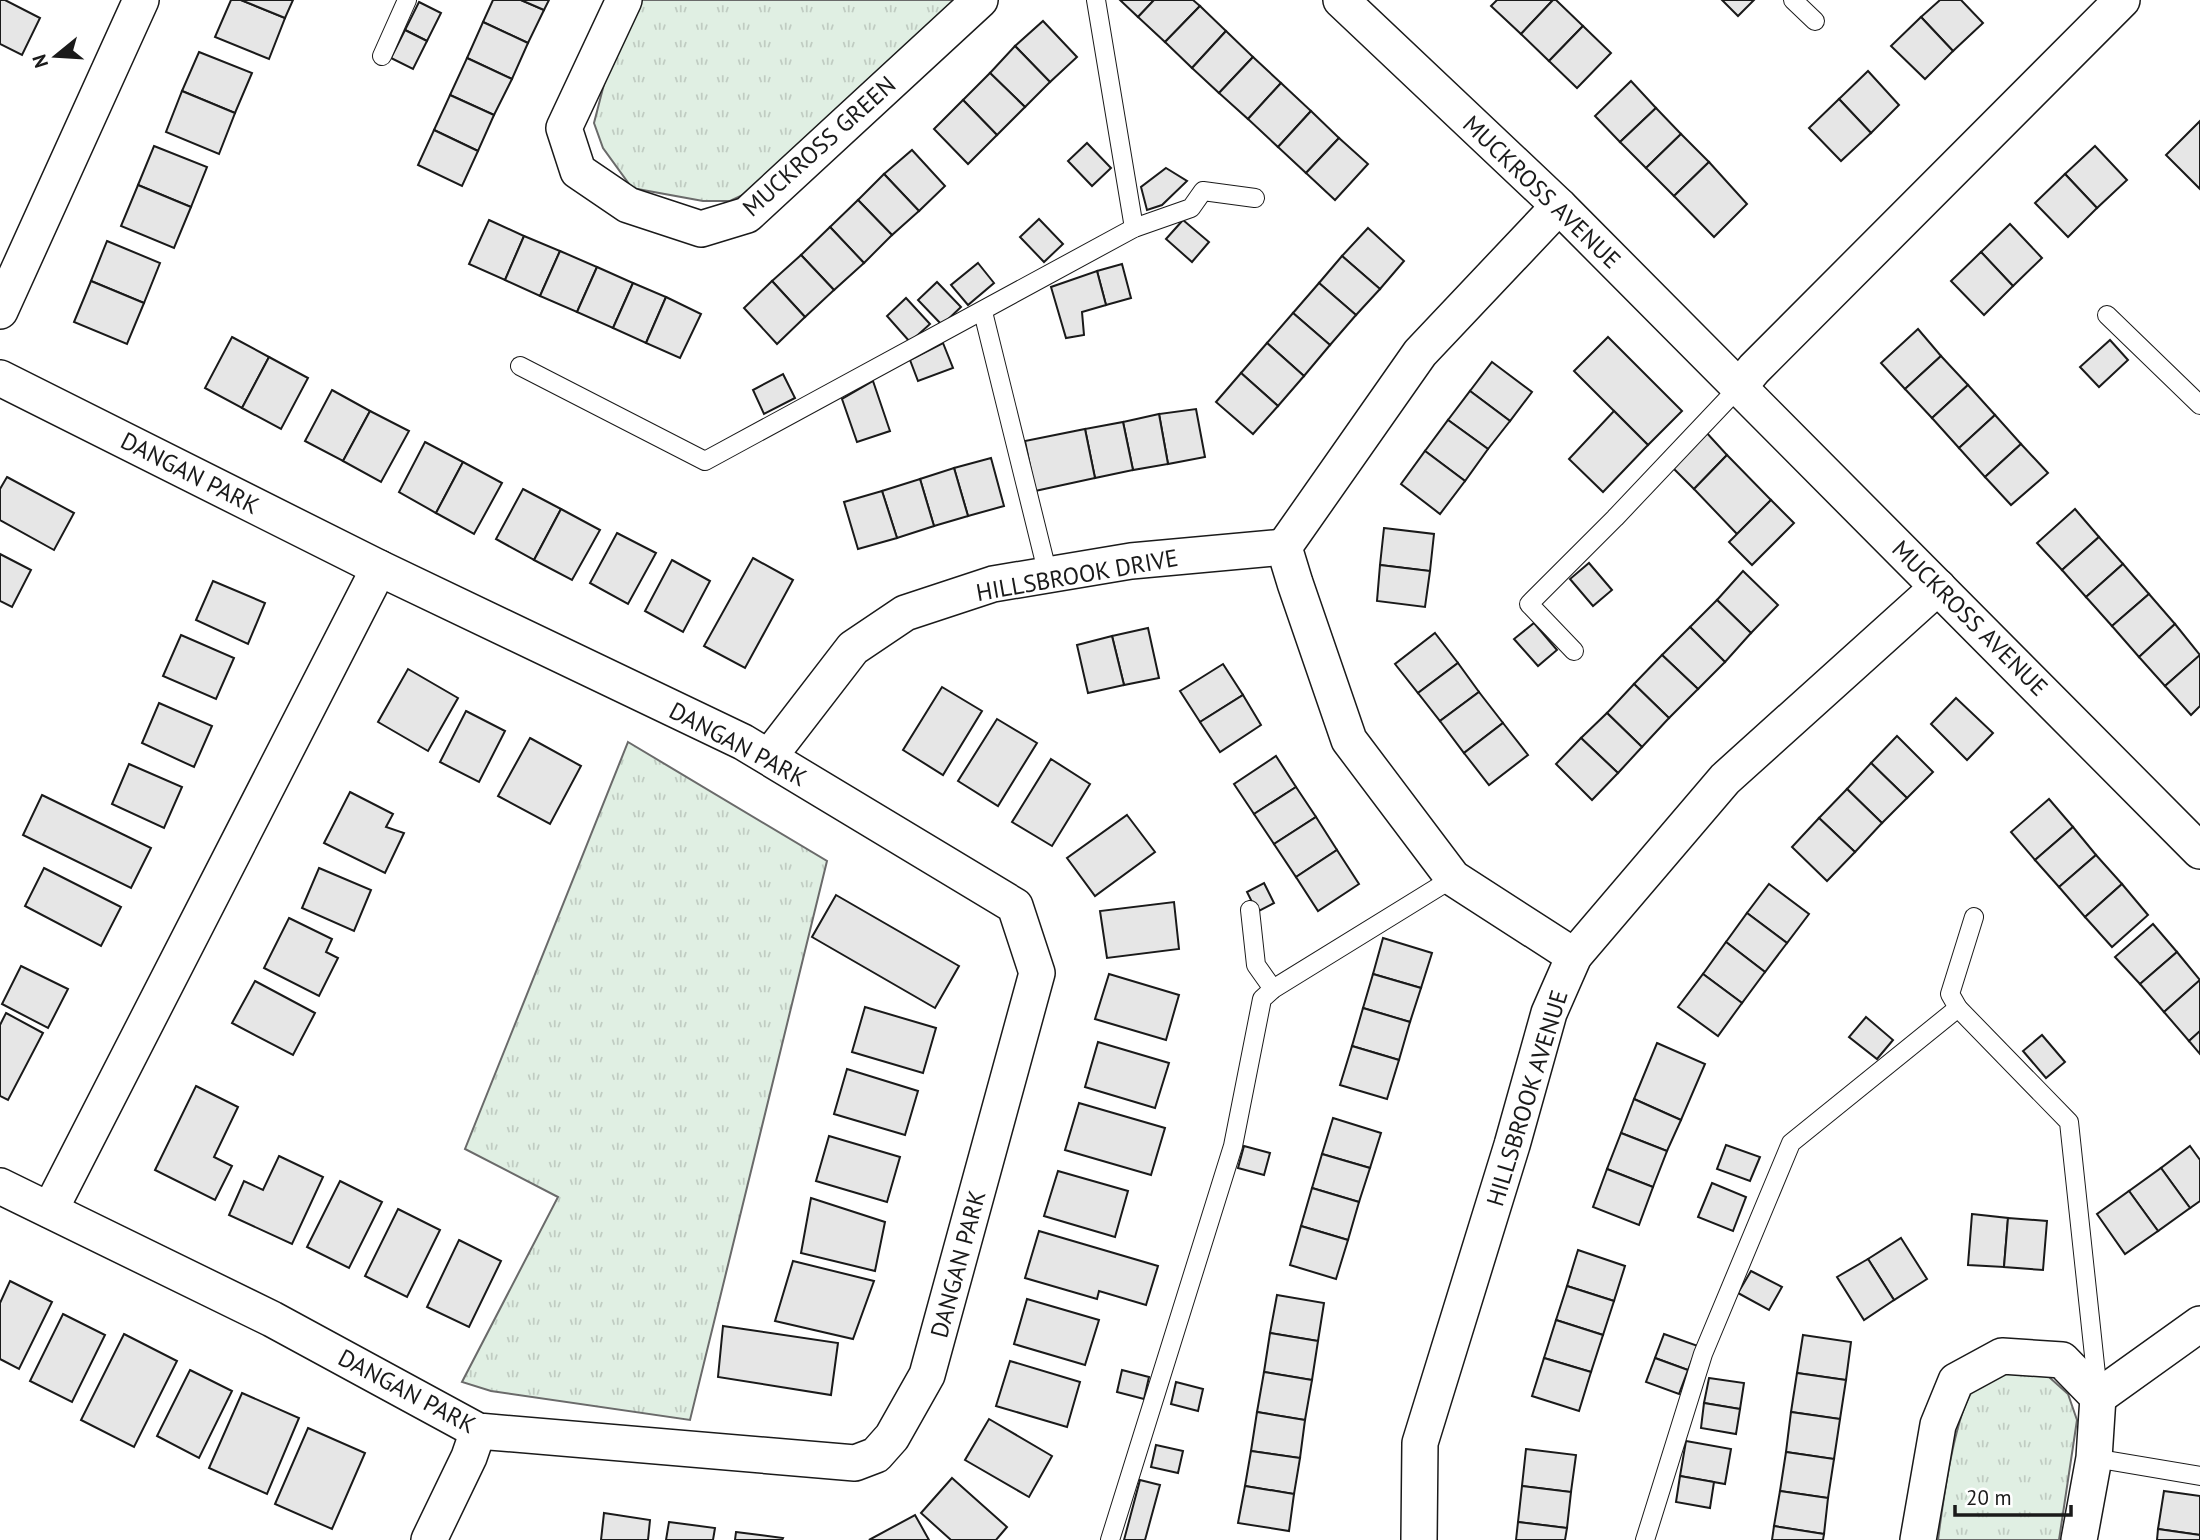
<svg xmlns="http://www.w3.org/2000/svg" width="2200" height="1540" font-family="'PT Sans',sans-serif">
<style>
.grass{fill:url(#grass-tufts);stroke:#6a6a6a;stroke-width:2}
.building{fill:#e6e6e6;stroke:#1a1a1a;stroke-width:2}
.lines{fill:none;stroke-linecap:round;stroke-linejoin:round}
.service-casing{stroke:#1a1a1a;stroke-width:20}
.minor-casing{stroke:#1a1a1a;stroke-width:38}
.service{stroke:#fff;stroke-width:18}
.minor{stroke:#fff;stroke-width:35}
.labels{text-anchor:middle;dominant-baseline:central;stroke-width:5;stroke-linejoin:round;paint-order:stroke}
.street-label{font-size:24px;fill:#1a1a1a;stroke:#fff}
</style>
<defs>
<pattern id="grass-tufts" width="24" height="20" patternUnits="userSpaceOnUse" patternTransform="scale(1.75)"><rect width="24" height="20" fill="#e0efe3"/><path d="M3 7l-1-3M5 7V3M7 7l1-3M15 17l-1-3M17 17v-4M19 17l1-3" fill="none" stroke="#c0ccc2"/></pattern>
</defs>
<rect width="100%" height="100%" fill="#fff"/>
<g class="grass">
<polygon points="640,0 957,0 762,186 730,201 703,201 632,188 603,148 594,123 611,57"/>
<polygon points="628,742 827,861 690,1420 491,1391 462,1382 558,1197 465,1149"/>
<path d="M2024,1370L2049,1377L2068,1394L2077,1420L2059,1540H1938C1942,1509 1955,1403 1978,1384C1990,1375 2009,1373 2024,1370Z"/>
</g>
<g class="building">
<polygon points="0,0 5,0 40,18 22,55 0,44"/>
<polygon points="231,0 241,0 285,18 269,59 215,37"/>
<polygon points="241,0 293,0 285,18"/>
<polygon points="493,0 521,0 544,10 528,43 483,22"/>
<polygon points="521,0 549,0 544,10"/>
<polygon points="1120,0 1154,0 1138,17"/>
<polygon points="1154,0 1193,0 1200,6 1165,42 1138,17"/>
<polygon points="1497,0 1553,0 1521,34 1491,6"/>
<polygon points="1553,0 1556,0 1583,26 1549,61 1521,34"/>
<polygon points="1722,0 1754,0 1738,16"/>
<polygon points="1940,0 1961,0 1983,23 1953,51 1921,17"/>
<polygon points="419,2 441,13 427,41 405,30"/>
<polygon points="1200,6 1226,31 1192,68 1165,42"/>
<polygon points="1921,17 1953,51 1925,79 1891,46"/>
<polygon points="1043,21 1077,57 1050,82 1015,46"/>
<polygon points="483,22 528,43 512,79 467,58"/>
<polygon points="1583,26 1611,53 1577,88 1549,61"/>
<polygon points="405,30 427,41 413,69 391,58"/>
<polygon points="1226,31 1253,57 1219,93 1192,68"/>
<polygon points="1015,46 1050,82 1025,107 990,73"/>
<polygon points="199,52 252,73 235,113 182,91"/>
<polygon points="1253,57 1281,83 1248,119 1219,93"/>
<polygon points="467,58 512,79 494,115 450,95"/>
<polygon points="1868,71 1899,105 1871,133 1839,99"/>
<polygon points="990,73 1025,107 997,135 963,100"/>
<polygon points="1631,81 1656,108 1620,142 1595,116"/>
<polygon points="1281,83 1311,111 1278,147 1248,119"/>
<polygon points="182,91 235,113 219,154 166,132"/>
<polygon points="450,95 494,115 478,151 434,130"/>
<polygon points="1839,99 1871,133 1841,161 1809,128"/>
<polygon points="963,100 997,135 968,164 934,129"/>
<polygon points="1656,108 1681,134 1646,168 1620,142"/>
<polygon points="1311,111 1339,138 1306,173 1278,147"/>
<polygon points="2200,121 2200,189 2166,155"/>
<polygon points="434,130 478,151 462,186 418,165"/>
<polygon points="1681,134 1709,162 1674,196 1646,168"/>
<polygon points="1339,138 1368,164 1335,200 1306,173"/>
<polygon points="1087,143 1111,168 1092,186 1068,161"/>
<polygon points="154,146 207,167 191,207 138,185"/>
<polygon points="2095,146 2127,180 2097,208 2065,174"/>
<polygon points="912,150 945,186 919,211 884,174"/>
<polygon points="1709,162 1747,204 1714,237 1674,196"/>
<polygon points="1166,168 1187,181 1162,205 1147,210 1141,187"/>
<polygon points="884,174 919,211 892,235 858,200"/>
<polygon points="2065,174 2097,208 2068,237 2035,203"/>
<polygon points="138,185 191,207 174,248 121,226"/>
<polygon points="858,200 892,235 864,263 830,227"/>
<polygon points="1039,219 1063,244 1044,262 1020,237"/>
<polygon points="489,220 524,236 505,280 469,264"/>
<polygon points="1183,220 1209,242 1192,262 1166,239"/>
<polygon points="2010,224 2042,258 2013,286 1981,252"/>
<polygon points="830,227 864,263 834,290 801,255"/>
<polygon points="1368,228 1404,261 1380,289 1342,256"/>
<polygon points="524,236 560,251 540,296 505,280"/>
<polygon points="107,241 160,263 144,303 91,281"/>
<polygon points="560,251 597,267 577,312 540,296"/>
<polygon points="1981,252 2013,286 1984,315 1951,281"/>
<polygon points="801,255 834,290 805,317 772,281"/>
<polygon points="1342,256 1380,289 1356,315 1319,283"/>
<polygon points="978,263 994,283 968,305 951,285"/>
<polygon points="1122,264 1131,298 1106,305 1097,271"/>
<polygon points="597,267 633,283 613,328 577,312"/>
<polygon points="1097,271 1106,305 1082,312 1084,335 1066,338 1051,287"/>
<polygon points="91,281 144,303 127,344 74,322"/>
<polygon points="772,281 805,317 777,344 744,308"/>
<polygon points="937,282 961,307 942,325 918,300"/>
<polygon points="633,283 666,297 646,343 613,328"/>
<polygon points="1319,283 1356,315 1330,345 1293,313"/>
<polygon points="666,297 701,314 680,358 646,343"/>
<polygon points="906,298 930,324 910,342 887,316"/>
<polygon points="1293,313 1330,345 1304,376 1267,343"/>
<polygon points="1918,329 1941,356 1905,389 1881,363"/>
<polygon points="232,337 269,357 242,408 205,388"/>
<polygon points="1608,337 1682,411 1648,445 1574,371"/>
<polygon points="2110,340 2128,360 2099,387 2080,367"/>
<polygon points="943,343 953,368 918,381 910,360"/>
<polygon points="1267,343 1304,376 1278,406 1241,373"/>
<polygon points="1941,356 1968,385 1932,418 1905,389"/>
<polygon points="269,357 308,378 281,429 242,408"/>
<polygon points="1492,362 1532,392 1510,421 1470,391"/>
<polygon points="1241,373 1278,406 1253,434 1216,402"/>
<polygon points="783,374 795,398 764,414 753,390"/>
<polygon points="873,381 890,431 857,442 842,399"/>
<polygon points="1968,385 1995,415 1959,448 1932,418"/>
<polygon points="332,390 370,411 343,461 305,441"/>
<polygon points="1470,391 1510,421 1488,449 1448,420"/>
<polygon points="1196,409 1205,457 1168,464 1159,414"/>
<polygon points="370,411 409,431 381,482 343,461"/>
<polygon points="1614,411 1648,445 1603,492 1569,459"/>
<polygon points="1159,414 1168,464 1133,470 1123,422"/>
<polygon points="1995,415 2021,444 1985,477 1959,448"/>
<polygon points="1448,420 1488,449 1465,481 1425,451"/>
<polygon points="1123,422 1133,470 1095,478 1085,429"/>
<polygon points="1085,429 1095,478 1035,491 1025,441"/>
<polygon points="1705,431 1727,455 1694,489 1670,465"/>
<polygon points="425,442 463,462 436,513 399,492"/>
<polygon points="2021,444 2048,473 2011,505 1985,477"/>
<polygon points="1425,451 1465,481 1440,514 1401,484"/>
<polygon points="1727,455 1771,500 1737,534 1694,489"/>
<polygon points="991,458 1004,506 968,516 954,468"/>
<polygon points="463,462 502,483 474,534 436,513"/>
<polygon points="954,468 968,516 934,526 920,479"/>
<polygon points="7,477 74,513 54,550 0,520 0,489"/>
<polygon points="920,479 934,526 897,538 882,491"/>
<polygon points="523,489 561,509 534,560 496,539"/>
<polygon points="882,491 897,538 858,549 844,502"/>
<polygon points="1771,500 1794,523 1752,565 1729,542"/>
<polygon points="561,509 600,530 572,580 534,560"/>
<polygon points="2075,509 2099,537 2062,570 2037,543"/>
<polygon points="1384,528 1434,534 1430,571 1380,565"/>
<polygon points="617,533 656,553 628,604 590,583"/>
<polygon points="2099,537 2123,564 2086,597 2062,570"/>
<polygon points="0,554 31,570 12,607 0,601"/>
<polygon points="753,558 793,580 745,668 704,646"/>
<polygon points="672,560 710,581 683,632 645,611"/>
<polygon points="1589,563 1612,590 1593,606 1570,579"/>
<polygon points="2123,564 2149,594 2112,626 2086,597"/>
<polygon points="1380,565 1430,571 1425,607 1377,601"/>
<polygon points="1743,571 1778,605 1751,633 1717,600"/>
<polygon points="213,581 265,603 248,644 196,620"/>
<polygon points="2149,594 2175,624 2139,657 2112,626"/>
<polygon points="1717,600 1751,633 1725,662 1690,627"/>
<polygon points="1534,623 1557,650 1538,666 1514,639"/>
<polygon points="2175,624 2200,655 2165,686 2139,657"/>
<polygon points="1690,627 1725,662 1698,689 1662,655"/>
<polygon points="1148,628 1159,678 1124,685 1112,636"/>
<polygon points="1435,633 1458,663 1418,693 1395,664"/>
<polygon points="181,635 234,658 216,699 163,676"/>
<polygon points="1112,636 1124,685 1088,693 1077,645"/>
<polygon points="1662,655 1698,689 1669,718 1634,684"/>
<polygon points="2200,655 2200,706 2191,715 2165,686"/>
<polygon points="1458,663 1479,692 1440,721 1418,693"/>
<polygon points="1223,664 1243,695 1200,722 1180,691"/>
<polygon points="408,669 458,698 428,751 378,722"/>
<polygon points="1634,684 1669,718 1642,747 1607,713"/>
<polygon points="942,687 982,711 943,775 903,750"/>
<polygon points="1479,692 1503,723 1464,753 1440,721"/>
<polygon points="1243,695 1261,725 1220,752 1200,722"/>
<polygon points="1956,698 1993,733 1967,760 1931,724"/>
<polygon points="159,703 212,726 194,767 142,743"/>
<polygon points="466,711 505,731 479,782 440,762"/>
<polygon points="1607,713 1642,747 1618,773 1581,738"/>
<polygon points="997,719 1037,743 998,806 958,781"/>
<polygon points="1503,723 1528,755 1489,785 1464,753"/>
<polygon points="1897,736 1933,772 1907,798 1871,763"/>
<polygon points="530,738 581,766 550,824 498,796"/>
<polygon points="1581,738 1618,773 1592,800 1556,764"/>
<polygon points="1276,756 1296,787 1254,814 1234,784"/>
<polygon points="1051,759 1090,784 1052,846 1012,822"/>
<polygon points="1871,763 1907,798 1882,823 1847,789"/>
<polygon points="129,764 182,787 164,828 112,804"/>
<polygon points="1296,787 1316,817 1274,844 1254,814"/>
<polygon points="1847,789 1882,823 1855,852 1819,818"/>
<polygon points="350,792 393,814 386,827 404,833 385,873 324,843"/>
<polygon points="42,795 151,848 131,888 23,835"/>
<polygon points="2049,799 2073,827 2035,860 2011,832"/>
<polygon points="1127,815 1155,852 1095,896 1067,858"/>
<polygon points="1316,817 1337,850 1296,877 1274,844"/>
<polygon points="1819,818 1855,852 1827,881 1792,847"/>
<polygon points="2073,827 2096,855 2059,887 2035,860"/>
<polygon points="1337,850 1359,884 1318,911 1296,877"/>
<polygon points="2096,855 2122,884 2085,917 2059,887"/>
<polygon points="44,868 121,907 101,946 25,906"/>
<polygon points="319,868 371,890 354,931 302,908"/>
<polygon points="1264,883 1274,903 1257,912 1247,892"/>
<polygon points="1769,884 1809,914 1787,943 1747,913"/>
<polygon points="2122,884 2148,915 2112,947 2085,917"/>
<polygon points="836,895 959,966 935,1008 812,937"/>
<polygon points="1174,902 1179,949 1107,958 1100,911"/>
<polygon points="1747,913 1787,943 1765,972 1726,942"/>
<polygon points="289,918 332,939 326,952 338,958 319,996 264,968"/>
<polygon points="2153,924 2177,952 2140,984 2115,957"/>
<polygon points="1383,938 1432,953 1421,988 1373,974"/>
<polygon points="1726,942 1765,972 1742,1003 1703,974"/>
<polygon points="2177,952 2200,980 2164,1012 2140,984"/>
<polygon points="21,966 68,989 48,1028 2,1004"/>
<polygon points="1109,974 1179,995 1166,1040 1095,1019"/>
<polygon points="1373,974 1421,988 1410,1022 1363,1008"/>
<polygon points="1703,974 1742,1003 1718,1036 1678,1007"/>
<polygon points="2200,980 2200,1031 2189,1041 2164,1012"/>
<polygon points="255,981 315,1013 293,1055 232,1023"/>
<polygon points="865,1007 936,1028 923,1073 852,1052"/>
<polygon points="1363,1008 1410,1022 1399,1060 1352,1046"/>
<polygon points="6,1013 43,1033 8,1100 0,1096 0,1025"/>
<polygon points="1866,1017 1893,1040 1877,1059 1849,1037"/>
<polygon points="2200,1031 2200,1054 2189,1041"/>
<polygon points="2042,1035 2065,1062 2046,1078 2023,1051"/>
<polygon points="1098,1042 1169,1063 1155,1108 1085,1087"/>
<polygon points="1657,1043 1705,1064 1681,1120 1634,1099"/>
<polygon points="1352,1046 1399,1060 1387,1099 1340,1085"/>
<polygon points="847,1069 918,1091 905,1135 834,1114"/>
<polygon points="196,1086 238,1107 214,1157 232,1166 215,1200 155,1170"/>
<polygon points="1634,1099 1681,1120 1667,1151 1621,1133"/>
<polygon points="1079,1103 1165,1128 1151,1175 1065,1150"/>
<polygon points="1333,1118 1381,1133 1370,1168 1322,1154"/>
<polygon points="1621,1133 1667,1151 1653,1187 1607,1169"/>
<polygon points="829,1136 900,1157 887,1202 816,1181"/>
<polygon points="1726,1145 1760,1157 1750,1181 1717,1169"/>
<polygon points="1244,1146 1270,1153 1264,1175 1238,1168"/>
<polygon points="2190,1146 2200,1160 2200,1201 2190,1208 2161,1168"/>
<polygon points="1322,1154 1370,1168 1359,1202 1312,1188"/>
<polygon points="279,1156 323,1177 292,1244 229,1215 244,1181 263,1190"/>
<polygon points="2161,1168 2190,1208 2158,1231 2129,1191"/>
<polygon points="1607,1169 1653,1187 1639,1225 1593,1207"/>
<polygon points="1058,1171 1128,1191 1115,1237 1044,1216"/>
<polygon points="340,1181 382,1202 349,1268 307,1247"/>
<polygon points="1712,1183 1746,1197 1733,1231 1698,1217"/>
<polygon points="1312,1188 1359,1202 1348,1240 1301,1226"/>
<polygon points="2129,1191 2158,1231 2125,1254 2097,1214"/>
<polygon points="811,1198 885,1222 875,1271 801,1253"/>
<polygon points="398,1209 440,1230 407,1297 365,1276"/>
<polygon points="1972,1214 2008,1218 2004,1267 1968,1265"/>
<polygon points="2008,1218 2047,1221 2043,1270 2004,1267"/>
<polygon points="1301,1226 1348,1240 1336,1279 1290,1265"/>
<polygon points="1039,1231 1158,1266 1146,1305 1099,1291 1097,1299 1025,1278"/>
<polygon points="1901,1238 1927,1279 1894,1300 1868,1259"/>
<polygon points="459,1240 501,1261 469,1327 427,1307"/>
<polygon points="1578,1250 1625,1266 1614,1301 1567,1286"/>
<polygon points="1868,1259 1894,1300 1864,1320 1837,1277"/>
<polygon points="793,1261 874,1281 853,1339 775,1321"/>
<polygon points="1751,1271 1782,1287 1769,1310 1738,1293"/>
<polygon points="10,1281 52,1302 19,1369 0,1359 0,1303"/>
<polygon points="1567,1286 1614,1301 1603,1335 1556,1320"/>
<polygon points="1277,1295 1324,1303 1318,1341 1270,1333"/>
<polygon points="1027,1299 1099,1320 1085,1365 1014,1344"/>
<polygon points="63,1314 105,1335 72,1402 30,1381"/>
<polygon points="1556,1320 1603,1335 1591,1372 1544,1358"/>
<polygon points="723,1326 838,1343 831,1395 718,1377"/>
<polygon points="1270,1333 1318,1341 1312,1380 1264,1372"/>
<polygon points="124,1334 177,1361 134,1447 81,1420"/>
<polygon points="1664,1334 1698,1346 1688,1370 1655,1358"/>
<polygon points="1803,1335 1851,1342 1846,1380 1797,1373"/>
<polygon points="1544,1358 1591,1372 1579,1411 1532,1396"/>
<polygon points="1655,1358 1688,1370 1679,1394 1646,1382"/>
<polygon points="1010,1361 1080,1382 1067,1427 996,1406"/>
<polygon points="190,1370 232,1391 199,1458 157,1436"/>
<polygon points="1122,1370 1149,1377 1144,1399 1117,1392"/>
<polygon points="1264,1372 1312,1380 1305,1420 1257,1412"/>
<polygon points="1797,1373 1846,1380 1840,1419 1791,1412"/>
<polygon points="1709,1378 1744,1383 1740,1409 1704,1403"/>
<polygon points="1176,1382 1203,1389 1198,1411 1171,1404"/>
<polygon points="242,1393 299,1418 267,1494 209,1468"/>
<polygon points="1704,1403 1740,1409 1736,1434 1701,1428"/>
<polygon points="1257,1412 1305,1420 1300,1458 1251,1451"/>
<polygon points="1791,1412 1840,1419 1834,1459 1786,1452"/>
<polygon points="989,1419 1052,1456 1029,1497 965,1460"/>
<polygon points="308,1428 365,1453 332,1529 275,1504"/>
<polygon points="1686,1441 1731,1449 1725,1484 1680,1476"/>
<polygon points="1156,1445 1183,1451 1178,1473 1151,1467"/>
<polygon points="1526,1449 1576,1455 1571,1492 1522,1486"/>
<polygon points="1251,1451 1300,1458 1294,1494 1245,1486"/>
<polygon points="1786,1452 1834,1459 1828,1498 1780,1491"/>
<polygon points="1680,1476 1714,1482 1710,1508 1676,1502"/>
<polygon points="952,1478 1007,1527 996,1540 951,1540 921,1513"/>
<polygon points="1140,1480 1160,1485 1145,1540 1124,1540"/>
<polygon points="1245,1486 1294,1494 1289,1531 1238,1523"/>
<polygon points="1522,1486 1571,1492 1567,1528 1518,1522"/>
<polygon points="1780,1491 1828,1498 1824,1534 1774,1526"/>
<polygon points="2164,1491 2200,1496 2200,1535 2158,1529"/>
<polygon points="604,1513 650,1520 648,1540 601,1540"/>
<polygon points="915,1515 929,1540 869,1540"/>
<polygon points="669,1522 715,1528 713,1540 666,1540"/>
<polygon points="1518,1522 1567,1528 1565,1540 1516,1540"/>
<polygon points="1774,1526 1824,1534 1823,1540 1772,1540"/>
<polygon points="2158,1529 2200,1535 2200,1540 2157,1540"/>
<polygon points="736,1532 783,1538 782,1540 735,1540"/>
</g>
<g class="lines">
<defs>
<g id="service">
<polyline points="1096,0 1134,228"/>
<polyline points="1793,0 1815,21"/>
<polyline points="382,56 407,0"/>
<polyline points="983,312 1048,575"/>
<polyline points="2107,315 2200,405"/>
<polyline points="520,366 705,461 1134,228 1191,208 1203,191 1255,198"/>
<polyline points="1574,651 1529,604 1615,518 1740,386"/>
<polyline points="1250,910 1256,965 1273,989"/>
<polyline points="1974,917 1950,994 1958,1008 2069,1122 2098,1393"/>
<polyline points="2094,1458 2200,1476"/>
<polyline points="1110,1540 1233,1146 1262,999 1273,989 1453,878"/>
<polyline points="1645,1540 1703,1354 1791,1143 1958,1008"/>
</g>
<g id="minor">
<polyline points="624,0 564,128 578,171 628,205 701,229 747,215 980,0"/>
<polyline points="1341,0 1559,206 2200,851"/>
<polyline points="1559,206 1420,353 1284,547 1295,583 1349,740 1453,878 1574,956"/>
<polyline points="0,311 141,0"/>
<polyline points="0,378 379,568 743,742 1015,906 1037,973 927,1375 892,1437 876,1455 855,1463 478,1431 272,1319 0,1186"/>
<polyline points="1740,386 1754,369 2122,0"/>
<polyline points="769,757 853,648 905,613 993,584 1131,561 1284,547"/>
<polyline points="50,1210 379,568"/>
<polyline points="2098,1397 2200,1324"/>
<polyline points="429,1540 469,1457 478,1431"/>
<polyline points="1419,1540 1420,1443 1512,1145 1549,1013 1574,956 1725,779 1938,587"/>
<polyline points="1918,1540 1938,1425 1956,1381 2002,1356 2062,1360 2098,1397 2094,1458 2079,1540"/>
</g>
</defs>
<use href="#service" class="service-casing"/>
<use href="#minor" class="minor-casing"/>
<use href="#service" class="service"/>
<use href="#minor" class="minor"/>
</g>
<g class="labels">
<g class="street-label">
<text transform="translate(819 146) rotate(-42)">MUCKROSS GREEN</text>
<text transform="translate(1542 192) rotate(44)">MUCKROSS AVENUE</text>
<text transform="translate(190 473) rotate(27)">DANGAN PARK</text>
<text transform="translate(1077 575) rotate(-10)">HILLSBROOK DRIVE</text>
<text transform="translate(1970 618) rotate(45)">MUCKROSS AVENUE</text>
<text transform="translate(738 744) rotate(28)">DANGAN PARK</text>
<text transform="translate(1527 1098) rotate(-73)">HILLSBROOK AVENUE</text>
<text transform="translate(958 1264) rotate(-75)">DANGAN PARK</text>
<text transform="translate(407 1391) rotate(28)">DANGAN PARK</text>
</g>
</g>
<g transform="translate(56 56) rotate(252)" stroke="#ffffff" stroke-width="5" paint-order="stroke">
<path d="M0-5L12 26L0 18L-12 26Z" fill="#1a1a1a"/>
<text y="-10" font-size="19" font-weight="bold" text-anchor="middle" fill="#1a1a1a">N</text>
</g>
<path d="M1955 1505v10h116v-10" fill="none" stroke="#1a1a1a" stroke-width="3.5"/>
<text x="1966" y="1505" font-size="21" fill="#1a1a1a" stroke="#ffffff" stroke-width="5" paint-order="stroke">20 m</text>
</svg>
